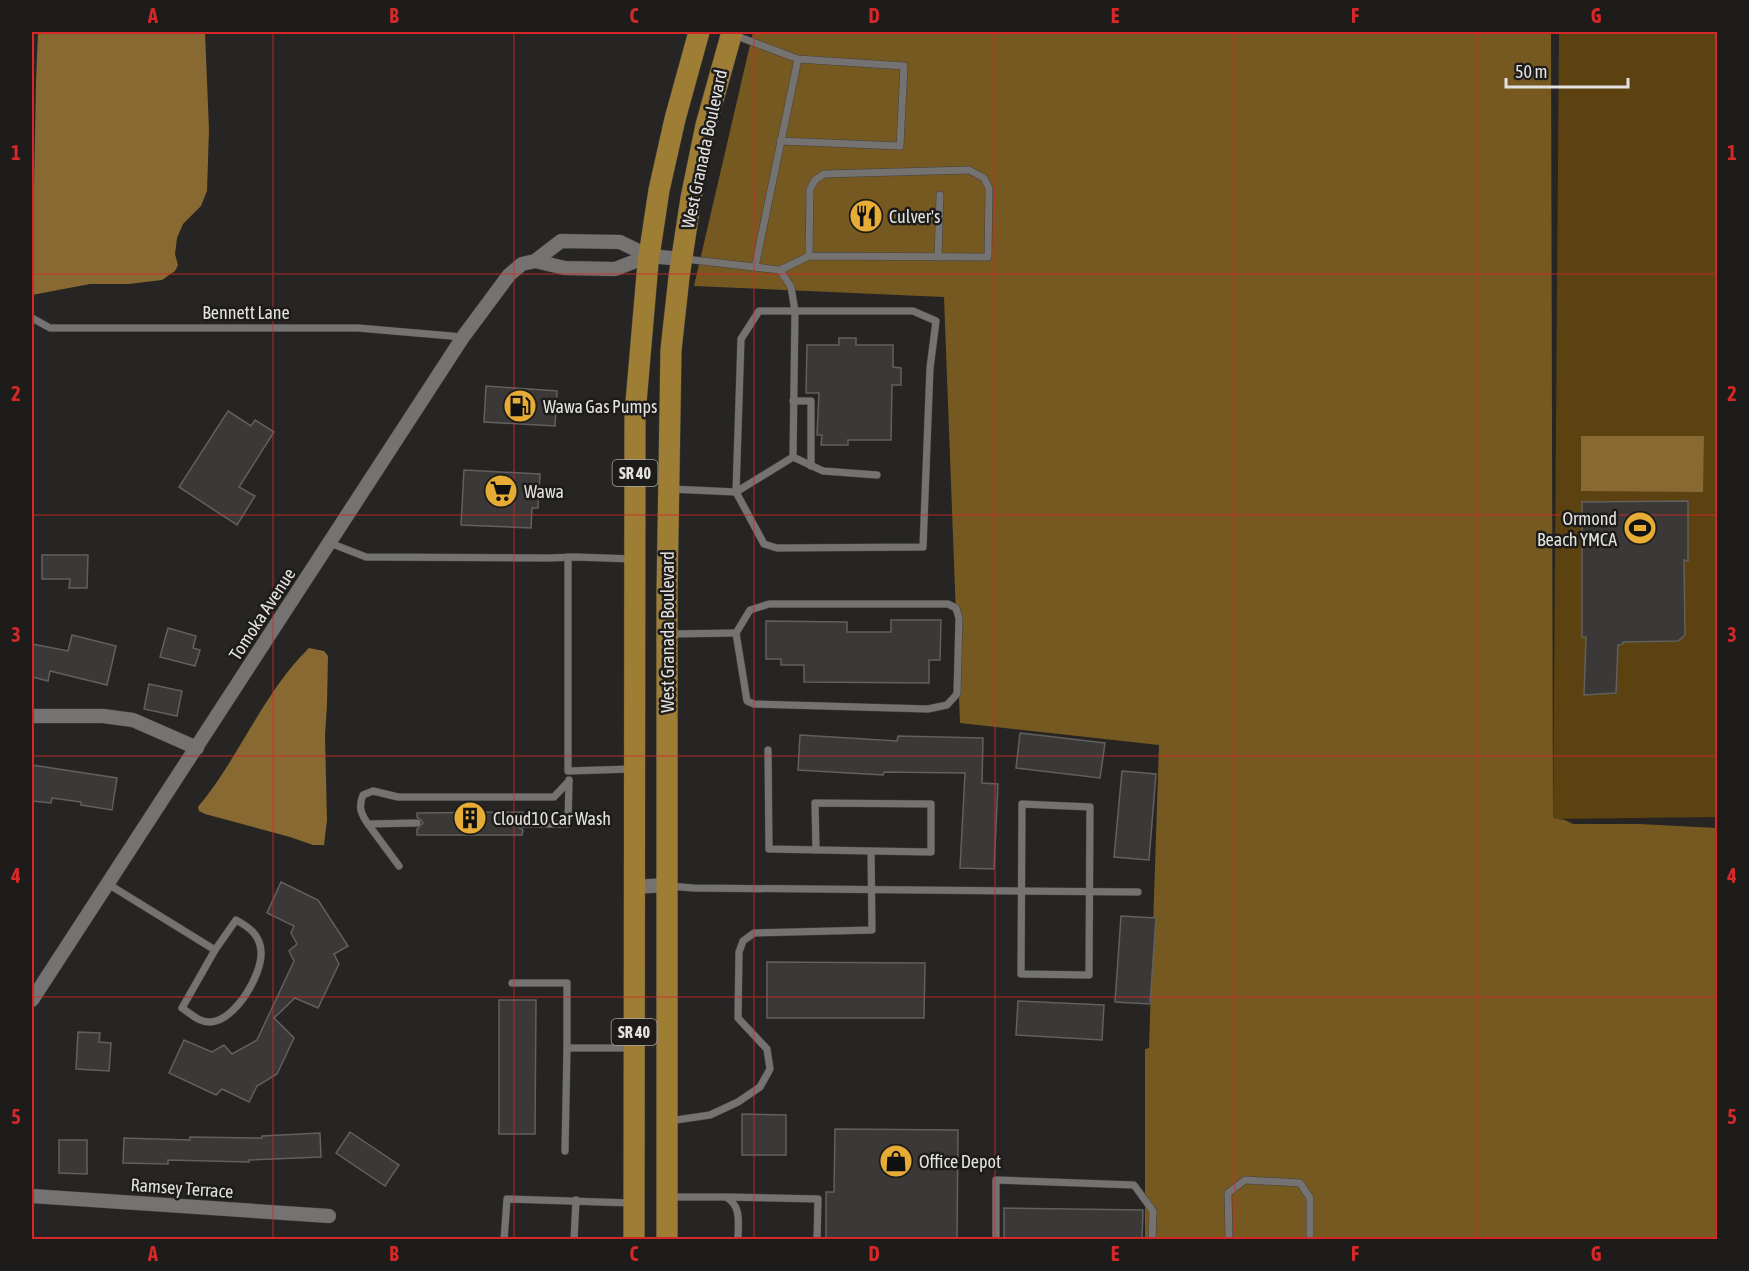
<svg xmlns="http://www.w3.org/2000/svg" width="1749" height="1271" font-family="'Asap Condensed',sans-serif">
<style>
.green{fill:#5b4210}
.forest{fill:#765920}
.water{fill:#886932}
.building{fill:#3a3937;stroke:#62605e;stroke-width:1.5}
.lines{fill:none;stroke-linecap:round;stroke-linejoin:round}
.service-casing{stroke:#424140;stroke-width:8}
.minor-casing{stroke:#424140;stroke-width:15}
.primary-casing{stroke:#424140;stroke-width:22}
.service{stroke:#757371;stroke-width:7}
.minor{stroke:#757371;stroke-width:14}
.primary{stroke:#9e7e34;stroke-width:21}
.grid{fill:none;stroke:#d62828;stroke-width:1.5;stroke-opacity:0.55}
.labels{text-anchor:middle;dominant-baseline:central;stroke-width:5;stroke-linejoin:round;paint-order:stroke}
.shield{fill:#1d1c1a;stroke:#a8a7a5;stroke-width:1.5}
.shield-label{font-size:16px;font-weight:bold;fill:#e3e2e0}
.street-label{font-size:18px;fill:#e3e2e0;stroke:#1d1c1a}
.poi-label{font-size:18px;fill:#e3e2e0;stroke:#1d1c1a;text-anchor:start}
.neatline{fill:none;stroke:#d62828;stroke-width:2}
.grid-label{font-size:20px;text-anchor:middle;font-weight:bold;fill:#d62828}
</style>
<rect width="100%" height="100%" fill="#262523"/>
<polygon class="green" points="1559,32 1717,32 1717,817 1553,819"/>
<polygon class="forest" points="753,32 1551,32 1553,818 1565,820 1573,824 1639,824 1717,828 1717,1239 1145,1239 1145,1049 1149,1048 1159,745 960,723 944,297 694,286"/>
<g class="water">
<polygon points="38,32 205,32 209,130 207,191 201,206 183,224 177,238 175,254 178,265 175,271 162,280 129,284 90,284 32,295 36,82"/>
<polygon points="1581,436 1704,436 1703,492 1581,491"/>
<path d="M309,648L324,651L328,656L327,704L325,736L327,820L324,845H313L290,837L205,814L199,811L198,807C239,758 263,693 309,648Z"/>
</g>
<g class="building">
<polygon points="839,338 856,338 856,345 893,345 893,367 901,368 901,385 892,385 891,440 848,440 848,445 821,445 822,435 817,435 819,393 806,393 807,345 839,345"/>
<polygon points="486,386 557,391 555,426 484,422"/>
<polygon points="228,411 251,426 255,420 274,432 239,487 255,496 237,525 179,487"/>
<polygon points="464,470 540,474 538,508 532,508 531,528 461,525"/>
<polygon points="1688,501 1688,561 1684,560 1685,635 1678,641 1623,642 1623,644 1618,645 1616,693 1584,695 1586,637 1582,637 1582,502"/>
<polygon points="42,555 88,555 87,588 69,588 70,579 42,579"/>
<polygon points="891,620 941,620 940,660 929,660 929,683 804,682 804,665 781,665 781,659 766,659 766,621 847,622 847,632 891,632"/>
<polygon points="168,628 196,636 193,648 200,650 195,666 160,657"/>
<polygon points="72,635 116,646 107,685 50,671 48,681 32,677 32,644 68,651"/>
<polygon points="149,684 182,691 177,716 144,709"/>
<polygon points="1020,733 1105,743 1100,778 1016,768"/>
<polygon points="800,735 897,741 898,736 983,738 982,783 998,784 994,869 960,868 965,773 884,772 883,775 798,770"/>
<polygon points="32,765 117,778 112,810 81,805 81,802 52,798 51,803 32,801"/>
<polygon points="1122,771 1156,774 1149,860 1114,857"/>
<polygon points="523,812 523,818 517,823 518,827 523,830 522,835 417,835 417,829 423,823 421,820 417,817 417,813"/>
<polygon points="281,882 318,900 348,946 334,954 339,964 318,1008 295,998 274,1018 294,1038 277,1074 257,1086 249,1102 222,1089 216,1095 169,1073 184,1040 212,1052 224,1045 232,1054 257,1040 294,961 289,951 297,944 291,933 294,926 267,913"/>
<polygon points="1121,916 1156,918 1150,1004 1115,1002"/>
<polygon points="767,962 925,963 924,1018 767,1018"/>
<polygon points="499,1000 536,1000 535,1134 499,1134"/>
<polygon points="1018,1001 1104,1005 1102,1040 1016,1035"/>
<polygon points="78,1032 100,1033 99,1042 111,1043 109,1071 76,1069"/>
<polygon points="742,1114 786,1115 786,1155 742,1155"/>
<polygon points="835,1129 958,1130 957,1239 826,1239 826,1192 834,1192"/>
<polygon points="350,1132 399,1165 385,1186 336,1153"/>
<polygon points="320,1133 321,1157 249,1160 249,1162 168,1160 168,1164 123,1163 124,1138 190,1140 190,1137 262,1138 262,1136"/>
<polygon points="59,1140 87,1140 87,1174 59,1173"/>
<polygon points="1004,1208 1143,1210 1142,1239 1004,1239"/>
</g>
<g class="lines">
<defs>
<g id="service">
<polyline points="734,35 798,59 904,66 900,146 780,141"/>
<polyline points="938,257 940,195"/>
<polyline points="755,267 798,59"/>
<polyline points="780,270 809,256 988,257 989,188 984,178 969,170 824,174 815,180 810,189 809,256"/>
<polygon points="759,311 913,311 936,321 930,368 923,547 777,548 764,544 736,492 741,339"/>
<polyline points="32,318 50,328 358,328 463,337"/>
<polyline points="793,401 811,401 811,466"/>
<polyline points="793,457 823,471 877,475"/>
<polyline points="670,489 736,492 793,457 795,311 791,287 780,270 685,259"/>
<polyline points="330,543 366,557 548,558 576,557 633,559"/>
<polyline points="568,557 568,771 631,769"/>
<polygon points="769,604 948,604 956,608 959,618 957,694 947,705 928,709 754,704 747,701 736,633 750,610"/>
<polyline points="670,634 736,633"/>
<polygon points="1022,804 1090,807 1089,975 1021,974"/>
<path d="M417,823L368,824C361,814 358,807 363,795L373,791L398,797H554L569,781"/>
<polyline points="368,824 399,866"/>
<polyline points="523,824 568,824 569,780"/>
<polyline points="816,850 815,803 931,804 931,852 871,851"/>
<path d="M108,884L215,950L236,920C249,927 260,935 261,951C263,973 236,1020 211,1022C200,1023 191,1014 182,1008L215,950"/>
<polyline points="669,886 693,888 1138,892"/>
<polyline points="512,983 567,983 567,1048 631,1048"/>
<polyline points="669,1121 710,1115 738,1102 760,1087 770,1069 767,1049 738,1018 739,952 743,941 754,933 872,930 871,851 769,849 768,750"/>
<polyline points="565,1151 567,1048"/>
<path d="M669,1197H726C742,1206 738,1223 738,1240"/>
<polyline points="726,1197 818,1199 817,1240"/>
<polyline points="504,1240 507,1199 631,1203"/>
<polyline points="574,1240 576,1200"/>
<polyline points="996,1240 996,1180 1134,1185 1153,1211 1152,1240"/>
<polyline points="1229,1240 1228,1193 1245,1180 1300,1183 1310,1198 1310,1240"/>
</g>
<g id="minor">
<polyline points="535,261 565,268 615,269 649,256"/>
<polyline points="32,716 103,716 133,720 197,748"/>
<polyline points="634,887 667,885"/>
<polyline points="32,1000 463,337 509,275 522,264 535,261 561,241 620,242 649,256 682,259"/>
<polyline points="32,1196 329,1216"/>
</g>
<g id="primary">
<polyline points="634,1240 635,414 648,263 659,190 675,119 699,32"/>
<polyline points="667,1240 667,594 671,350 679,277 691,198 706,125 732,32"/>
</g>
</defs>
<use href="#service" class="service-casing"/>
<use href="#minor" class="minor-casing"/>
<use href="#primary" class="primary-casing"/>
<use href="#service" class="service"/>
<use href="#minor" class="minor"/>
<use href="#primary" class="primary"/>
</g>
<path class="grid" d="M273,32V1240M514,32V1240M754,32V1240M995,32V1240M1235,32V1240M1476,32V1240M32,274H1718M32,515H1718M32,756H1718M32,997H1718"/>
<defs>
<symbol id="restaurant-disc" viewBox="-11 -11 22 22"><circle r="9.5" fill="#e7ac36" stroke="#1d1c1a"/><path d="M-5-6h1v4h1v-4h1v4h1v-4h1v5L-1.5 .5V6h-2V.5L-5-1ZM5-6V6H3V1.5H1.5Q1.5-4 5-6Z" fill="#111"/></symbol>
<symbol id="fuel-disc" viewBox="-11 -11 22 22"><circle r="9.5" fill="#e7ac36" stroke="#1d1c1a"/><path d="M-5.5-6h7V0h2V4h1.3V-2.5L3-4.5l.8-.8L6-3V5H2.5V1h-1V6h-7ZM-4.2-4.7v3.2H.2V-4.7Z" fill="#111"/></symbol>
<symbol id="supermarket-disc" viewBox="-11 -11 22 22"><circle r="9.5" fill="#e7ac36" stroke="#1d1c1a"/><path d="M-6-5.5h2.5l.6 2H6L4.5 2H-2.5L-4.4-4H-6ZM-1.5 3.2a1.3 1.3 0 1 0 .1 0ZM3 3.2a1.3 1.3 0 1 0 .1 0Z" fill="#111"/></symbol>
<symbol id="stadium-disc" viewBox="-11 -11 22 22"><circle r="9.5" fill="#e7ac36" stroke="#1d1c1a"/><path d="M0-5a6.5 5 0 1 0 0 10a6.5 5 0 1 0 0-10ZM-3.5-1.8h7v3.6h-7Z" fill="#111"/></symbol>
<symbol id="building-disc" viewBox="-11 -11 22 22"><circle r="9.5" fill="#e7ac36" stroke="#1d1c1a"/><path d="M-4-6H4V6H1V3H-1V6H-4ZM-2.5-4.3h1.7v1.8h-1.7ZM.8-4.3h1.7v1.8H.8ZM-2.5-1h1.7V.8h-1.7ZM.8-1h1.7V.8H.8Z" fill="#111"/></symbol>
<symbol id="shop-disc" viewBox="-11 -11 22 22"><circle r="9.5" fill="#e7ac36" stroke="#1d1c1a"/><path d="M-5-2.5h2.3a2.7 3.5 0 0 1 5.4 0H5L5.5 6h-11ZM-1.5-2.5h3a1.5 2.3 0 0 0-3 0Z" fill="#111"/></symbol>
</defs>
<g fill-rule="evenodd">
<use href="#restaurant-disc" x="847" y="197" width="38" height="38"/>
<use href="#fuel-disc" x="501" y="387" width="38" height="38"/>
<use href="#supermarket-disc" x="482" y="472" width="38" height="38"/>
<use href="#stadium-disc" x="1621" y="509" width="38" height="38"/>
<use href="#building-disc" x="451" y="799" width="38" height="38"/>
<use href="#shop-disc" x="877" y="1142" width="38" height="38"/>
</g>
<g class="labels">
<g class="shield">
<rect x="612.5" y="460" width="45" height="26" rx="4.5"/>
<rect x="611.5" y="1019" width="45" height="26" rx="4.5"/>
</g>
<g class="shield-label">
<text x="635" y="473">SR 40</text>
<text x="634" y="1032">SR 40</text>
</g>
<g class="street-label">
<text transform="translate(704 149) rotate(-78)">West Granada Boulevard</text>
<text x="246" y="312">Bennett Lane</text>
<text transform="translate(262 614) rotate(-57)">Tomoka Avenue</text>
<text transform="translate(667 632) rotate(-90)">West Granada Boulevard</text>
<text transform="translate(182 1188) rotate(4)">Ramsey Terrace</text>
</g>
<g class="poi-label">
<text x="889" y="216">Culver's</text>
<text x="543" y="406">Wawa Gas Pumps</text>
<text x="524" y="491">Wawa</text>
<text x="1617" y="518" text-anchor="end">Ormond<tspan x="1617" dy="21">Beach YMCA</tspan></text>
<text x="493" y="818">Cloud10 Car Wash</text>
<text x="919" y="1161">Office Depot</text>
</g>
</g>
<rect width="1749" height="1271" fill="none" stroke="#1d1c1a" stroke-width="66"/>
<path d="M1506 78v9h122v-9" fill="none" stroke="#e3e2e0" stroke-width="3"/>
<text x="1515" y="78" font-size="18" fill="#e3e2e0" stroke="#1d1c1a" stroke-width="4.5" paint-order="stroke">50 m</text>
<rect x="33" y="33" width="1683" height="1205" class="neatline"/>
<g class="grid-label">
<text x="153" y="23">A</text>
<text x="394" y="23">B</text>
<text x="634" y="23">C</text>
<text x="874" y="23">D</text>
<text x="1115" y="23">E</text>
<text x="1355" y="23">F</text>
<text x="1596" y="23">G</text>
<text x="16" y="160">1</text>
<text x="1732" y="160">1</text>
<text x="16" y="401">2</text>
<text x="1732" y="401">2</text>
<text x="16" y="642">3</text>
<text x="1732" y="642">3</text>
<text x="16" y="883">4</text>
<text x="1732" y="883">4</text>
<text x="16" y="1124">5</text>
<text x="1732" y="1124">5</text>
<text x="153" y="1261">A</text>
<text x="394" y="1261">B</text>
<text x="634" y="1261">C</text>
<text x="874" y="1261">D</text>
<text x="1115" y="1261">E</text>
<text x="1355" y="1261">F</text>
<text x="1596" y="1261">G</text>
</g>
</svg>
